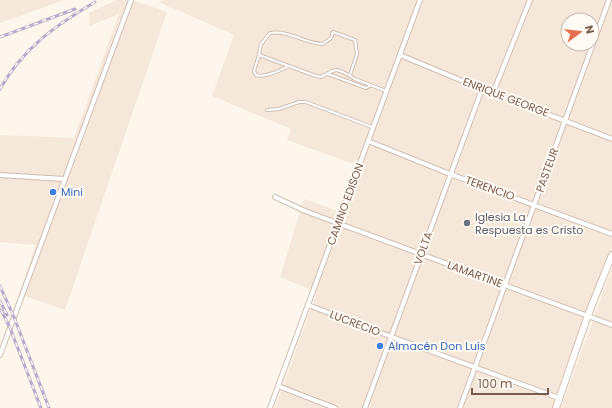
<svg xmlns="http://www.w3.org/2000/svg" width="612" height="408" font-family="Poppins,sans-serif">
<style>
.residential{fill:#f5e8da;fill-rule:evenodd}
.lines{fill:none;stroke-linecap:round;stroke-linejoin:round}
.lane-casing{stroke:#d1beb0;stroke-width:4}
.street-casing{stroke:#d1beb0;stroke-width:6}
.secondary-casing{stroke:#d6c0b0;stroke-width:8}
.lane{stroke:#fff;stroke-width:2}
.street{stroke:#fff;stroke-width:4}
.secondary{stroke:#fff;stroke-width:6}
.rail-casing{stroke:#b9a8c9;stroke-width:3}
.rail{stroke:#fffaf3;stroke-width:1.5;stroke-dasharray:4.5;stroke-linecap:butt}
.shop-dot{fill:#3f7fe0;stroke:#fffaf3;stroke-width:1.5}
.worship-dot{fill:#6b7280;stroke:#fffaf3;stroke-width:1.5}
.labels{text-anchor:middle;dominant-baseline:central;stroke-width:4;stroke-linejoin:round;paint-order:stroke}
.street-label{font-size:11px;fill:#7a5c4d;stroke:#fffaf3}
.shop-label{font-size:11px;fill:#366cbe;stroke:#fffaf3;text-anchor:start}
.worship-label{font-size:11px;fill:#5b616d;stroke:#fffaf3;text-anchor:start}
</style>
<rect width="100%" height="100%" fill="#fdf6ec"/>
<g class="residential">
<polygon points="0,0 64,0 0,23"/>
<polygon points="117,0 132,0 167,12 65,310 19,294 36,245 0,242 0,135 74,138 119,14 89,26 89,13"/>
<path d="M165,0H612V247L553,408H275L317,292L280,277L304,199L338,211L354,164L287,140L291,129L212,96L234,35L159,2ZM568,20H592V44H568Z"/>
<polygon points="612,269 612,408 561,408 598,306"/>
</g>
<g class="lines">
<defs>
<g id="lane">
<path d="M259,55L261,44L270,33C290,30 305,44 323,44L331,38L333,32L355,40L357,54L350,75"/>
<path d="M289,66C280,70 266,78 256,75L254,71L259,55L316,76L321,77L332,71L337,70L343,72L355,79L386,91"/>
<polyline points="328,74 366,88 371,85"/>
<polyline points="267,110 279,109 299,102 306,102 372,127"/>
</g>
<g id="street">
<polyline points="400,55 482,89 612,139"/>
<polyline points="493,93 530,0"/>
<polyline points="368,141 450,174 612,234"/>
<polyline points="0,175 64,179"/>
<polyline points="275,197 305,211 612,325"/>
<polyline points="308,305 392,337 559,398"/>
<polyline points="0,355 131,0"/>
<polyline points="278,386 335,408"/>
<polyline points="270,408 420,0"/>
<polyline points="365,408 482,89"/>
<polyline points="460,408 609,0"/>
</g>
<polyline id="secondary" points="556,408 588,315 612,255"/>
</defs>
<use href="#lane" class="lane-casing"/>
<use href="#street" class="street-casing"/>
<use href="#secondary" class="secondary-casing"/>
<use href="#lane" class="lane"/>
<use href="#street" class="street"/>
<use href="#secondary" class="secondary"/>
<defs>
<g id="rail">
<polyline points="0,37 75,9"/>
<path d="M0,89C23,48 55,26 95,2"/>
<polyline points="0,286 14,317 49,408"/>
<polyline points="0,301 7,315"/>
<polyline points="1,310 10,328 41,408"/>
</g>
</defs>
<use href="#rail" class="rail-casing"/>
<use href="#rail" class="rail"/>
</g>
<g class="shop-dot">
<circle cx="53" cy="192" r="4"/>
<circle cx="380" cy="346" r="4"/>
</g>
<circle class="worship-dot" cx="467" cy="223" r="4"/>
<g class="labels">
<g class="street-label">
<text transform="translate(506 97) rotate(21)">ENRIQUE GEORGE</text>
<text transform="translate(547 170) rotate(-70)">PASTEUR</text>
<text transform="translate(490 188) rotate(20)">TERENCIO</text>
<text transform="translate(345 204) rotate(-70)">CAMINO EDISON</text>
<text transform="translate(423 248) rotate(-70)">VOLTA</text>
<text transform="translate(475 274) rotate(20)">LAMARTINE</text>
<text transform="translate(355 323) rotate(21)">LUCRECIO</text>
</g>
<g class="shop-label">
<text x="61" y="192">Mini</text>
<text x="388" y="346">Almacén Don Luís</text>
</g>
<g class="worship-label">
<text x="475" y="217">Iglesia La<tspan x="475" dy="13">Respuesta es Cristo</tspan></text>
</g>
</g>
<g transform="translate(580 32) rotate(75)"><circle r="19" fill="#fffaf3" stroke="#cabbb1"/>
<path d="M0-3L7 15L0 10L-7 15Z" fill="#e76f51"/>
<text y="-6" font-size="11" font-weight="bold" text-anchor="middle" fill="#7a5c4d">N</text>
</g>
<path d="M472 388v6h76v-6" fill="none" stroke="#7a5c4d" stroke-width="2"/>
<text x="478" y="388" font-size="12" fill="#7a5c4d" stroke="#fffaf3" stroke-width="3" paint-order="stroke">100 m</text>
</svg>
